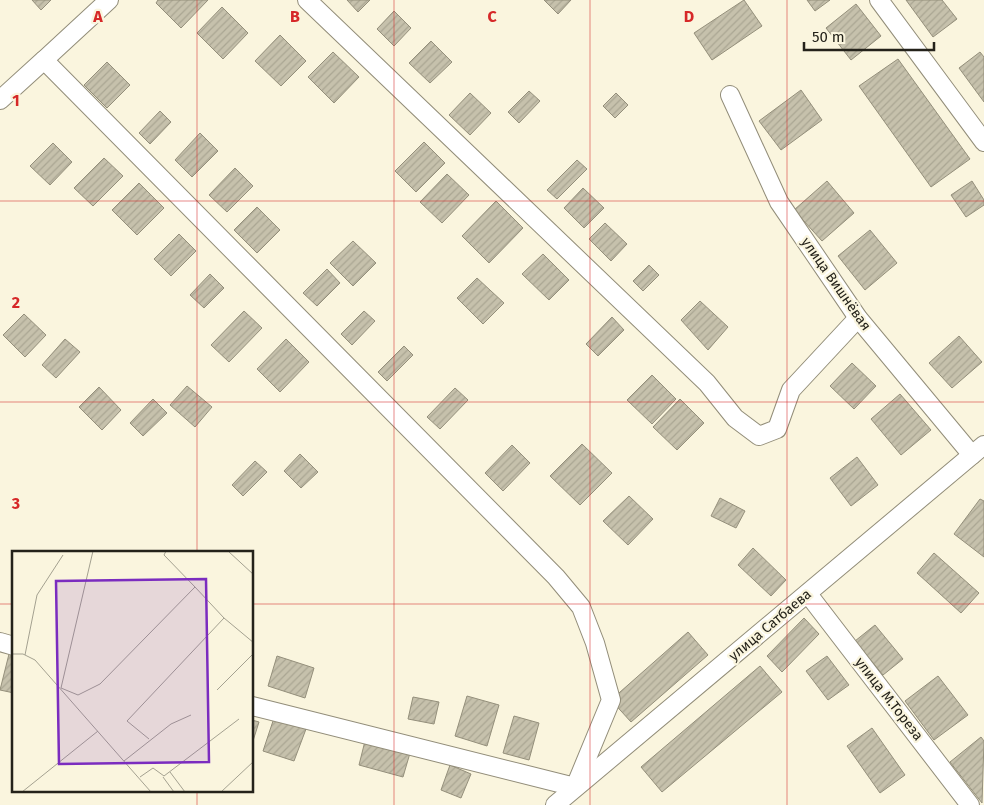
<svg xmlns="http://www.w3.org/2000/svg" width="984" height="805" font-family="'Fira Sans',sans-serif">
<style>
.building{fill:url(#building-hatch);stroke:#948f7b}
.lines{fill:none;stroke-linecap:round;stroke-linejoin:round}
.minor-casing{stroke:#928d79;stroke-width:20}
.minor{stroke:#fff;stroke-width:18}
.grid{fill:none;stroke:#d62828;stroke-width:1;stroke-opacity:0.55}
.labels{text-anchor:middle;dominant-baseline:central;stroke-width:4.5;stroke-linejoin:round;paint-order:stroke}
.street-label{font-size:14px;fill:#24221a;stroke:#faf5de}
.inset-road{fill:none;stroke:#a4a190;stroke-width:1}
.view{fill:#7b2cbf;fill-opacity:0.15;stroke:#7b2cbf;stroke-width:2.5}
.inset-edge{fill:none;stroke:#24221a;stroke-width:2.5}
.grid-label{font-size:16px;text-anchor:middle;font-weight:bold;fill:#d62828;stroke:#faf5de;stroke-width:4.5;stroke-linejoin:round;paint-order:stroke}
</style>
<defs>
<pattern id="building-hatch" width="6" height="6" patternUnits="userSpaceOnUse" patternTransform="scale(1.25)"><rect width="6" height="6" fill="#c6c1ac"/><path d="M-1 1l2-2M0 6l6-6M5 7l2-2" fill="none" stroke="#aaa693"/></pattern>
</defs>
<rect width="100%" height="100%" fill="#faf5de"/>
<g class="building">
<polygon points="32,0 51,0 41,10"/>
<polygon points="158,0 208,0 181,28 156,3"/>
<polygon points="347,0 370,0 358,12"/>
<polygon points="544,0 571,0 558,14"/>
<polygon points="744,0 762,26 712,60 694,33"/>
<polygon points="807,0 830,0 815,11"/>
<polygon points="906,0 942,0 957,19 933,37"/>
<polygon points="856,4 881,36 851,60 826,28"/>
<polygon points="222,7 248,33 223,59 197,33"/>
<polygon points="394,11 411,28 394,46 377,29"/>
<polygon points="280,35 306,61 281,86 255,61"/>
<polygon points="431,41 452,62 430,83 409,63"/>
<polygon points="333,52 359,77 334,103 308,77"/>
<polygon points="980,52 984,57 984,102 959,68"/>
<polygon points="898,59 970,159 931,187 859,86"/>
<polygon points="107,62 130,85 107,108 84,85"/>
<polygon points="801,90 822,120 781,150 759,121"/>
<polygon points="529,91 540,101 519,123 508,112"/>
<polygon points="470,93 491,113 470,135 449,115"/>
<polygon points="616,93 628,105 615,118 603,106"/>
<polygon points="160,111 171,122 150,144 139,133"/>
<polygon points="200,133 218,151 192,177 175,160"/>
<polygon points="424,142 445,163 416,192 395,171"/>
<polygon points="53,143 72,162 50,185 30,166"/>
<polygon points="104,158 123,176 93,206 74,188"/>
<polygon points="577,160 587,169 557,199 547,190"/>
<polygon points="235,168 253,186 227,212 209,195"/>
<polygon points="447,174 469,195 442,223 420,202"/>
<polygon points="827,181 854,213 822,241 794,210"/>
<polygon points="972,181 984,200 984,205 966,217 951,195"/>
<polygon points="139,183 164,208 137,235 112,210"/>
<polygon points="583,188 604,208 584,228 564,208"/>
<polygon points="496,201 523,228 489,263 462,236"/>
<polygon points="257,207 280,230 257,253 234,230"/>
<polygon points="605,223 627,244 611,261 589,239"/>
<polygon points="870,230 897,263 865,290 838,256"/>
<polygon points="179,234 196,251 171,276 154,259"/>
<polygon points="353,241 376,263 353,286 330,263"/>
<polygon points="543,254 569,280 549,300 522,274"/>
<polygon points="649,265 659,275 643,291 633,281"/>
<polygon points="327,269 340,283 317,306 303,293"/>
<polygon points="210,274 224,288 204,308 190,295"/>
<polygon points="477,278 504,303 483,324 457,298"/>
<polygon points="700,301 728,327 708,350 681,320"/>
<polygon points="244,311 262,328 229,362 211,345"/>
<polygon points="364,311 375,321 352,345 341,334"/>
<polygon points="24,314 46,335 25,357 3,335"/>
<polygon points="612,317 624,330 598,356 586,344"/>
<polygon points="959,336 982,362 952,388 929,363"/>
<polygon points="65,339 80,352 56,378 42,365"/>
<polygon points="286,339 309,362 280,392 257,369"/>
<polygon points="404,346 413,355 387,381 378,372"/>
<polygon points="852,363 876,386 854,409 830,386"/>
<polygon points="652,375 676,399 652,424 627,400"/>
<polygon points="187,386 212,407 195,427 170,405"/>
<polygon points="99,387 121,410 102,430 79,407"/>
<polygon points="455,388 468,400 440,429 427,417"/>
<polygon points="900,394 931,430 901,455 871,419"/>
<polygon points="153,399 167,413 143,436 130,423"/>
<polygon points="680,399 704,423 677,450 653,427"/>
<polygon points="582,444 612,473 580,505 550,476"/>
<polygon points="512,445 530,463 503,491 485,473"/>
<polygon points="300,454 318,472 301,488 284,471"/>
<polygon points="857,457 878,485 851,506 830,478"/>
<polygon points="255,461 267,472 243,496 232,485"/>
<polygon points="629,496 653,519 628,545 603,521"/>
<polygon points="720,498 745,511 736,528 711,516"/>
<polygon points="980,499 984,501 984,557 954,534"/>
<polygon points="753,548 786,580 771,596 738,565"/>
<polygon points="934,553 979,593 961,613 917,573"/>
<polygon points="804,618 819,634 782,672 767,656"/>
<polygon points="875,625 903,659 883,675 855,641"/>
<polygon points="688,632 708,655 631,722 611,700"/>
<polygon points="9,654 14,655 14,693 0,690"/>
<polygon points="277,656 314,668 305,698 268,686"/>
<polygon points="827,656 849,685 828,700 806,671"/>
<polygon points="760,666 782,692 662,792 641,767"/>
<polygon points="938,676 968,715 934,740 905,701"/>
<polygon points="467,696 499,705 487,746 455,736"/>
<polygon points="413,697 439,702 434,724 408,719"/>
<polygon points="514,716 539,723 529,760 503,753"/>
<polygon points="274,718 306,729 294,761 263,751"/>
<polygon points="252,720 259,722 252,744"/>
<polygon points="872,728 905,775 880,793 847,746"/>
<polygon points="981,737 984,741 982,803 950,762"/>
<polygon points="365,741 410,753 403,777 359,765"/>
<polygon points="450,765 471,774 461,798 441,790"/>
</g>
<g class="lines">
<defs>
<g id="minor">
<polyline points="307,0 707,383 735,418 759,436 777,429 791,390 858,318"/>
<polyline points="879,0 984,142"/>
<polyline points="44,60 109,0"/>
<polyline points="730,95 779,202 858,318 972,455"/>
<polyline points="0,100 44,60 556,577 581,607 595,643 611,700 575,787 252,706"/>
<polyline points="808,594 970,805"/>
<polyline points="0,642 14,646"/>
<polyline points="555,805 984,445"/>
</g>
</defs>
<use href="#minor" class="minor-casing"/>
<use href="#minor" class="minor"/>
</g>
<path class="grid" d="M197,0V552M394,0V805M590,0V805M787,0V805M0,201H984M0,402H984M0,604H14M252,604H984M197,791V805"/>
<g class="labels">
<g class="street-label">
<text transform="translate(836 284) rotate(55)">улица Вишнёвая</text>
<text transform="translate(770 625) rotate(-40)">улица Сатбаева</text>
<text transform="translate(889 699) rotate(52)">улица М.Тореза</text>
</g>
</g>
<g transform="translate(12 551)">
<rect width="241" height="241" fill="#faf5de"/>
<path class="inset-road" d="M81,0L49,137L66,144L88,133L183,36L152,4L154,0M216,0L242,24M212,67L242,92M0,103H11L23,109L139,241M13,104L25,44L51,4M205,139L242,102M137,188L115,170L212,67L183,36M112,210L159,173L179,164M158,221L173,241M128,226L141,217L152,225L227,168M151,226L162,241M10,241L86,180M209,241L242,210"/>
<path class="view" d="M194,28L197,211L47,213L44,30Z"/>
<rect width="241" height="241" class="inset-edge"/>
</g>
<g class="grid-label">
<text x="98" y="22">A</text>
<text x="295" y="22">B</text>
<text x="492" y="22">C</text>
<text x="689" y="22">D</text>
<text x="16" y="106">1</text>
<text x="16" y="308">2</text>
<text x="16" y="509">3</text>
</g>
<path d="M804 42v8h130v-8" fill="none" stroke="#24221a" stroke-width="2.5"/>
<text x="812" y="42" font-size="15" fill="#24221a" stroke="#faf5de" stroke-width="4" paint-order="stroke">50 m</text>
</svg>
